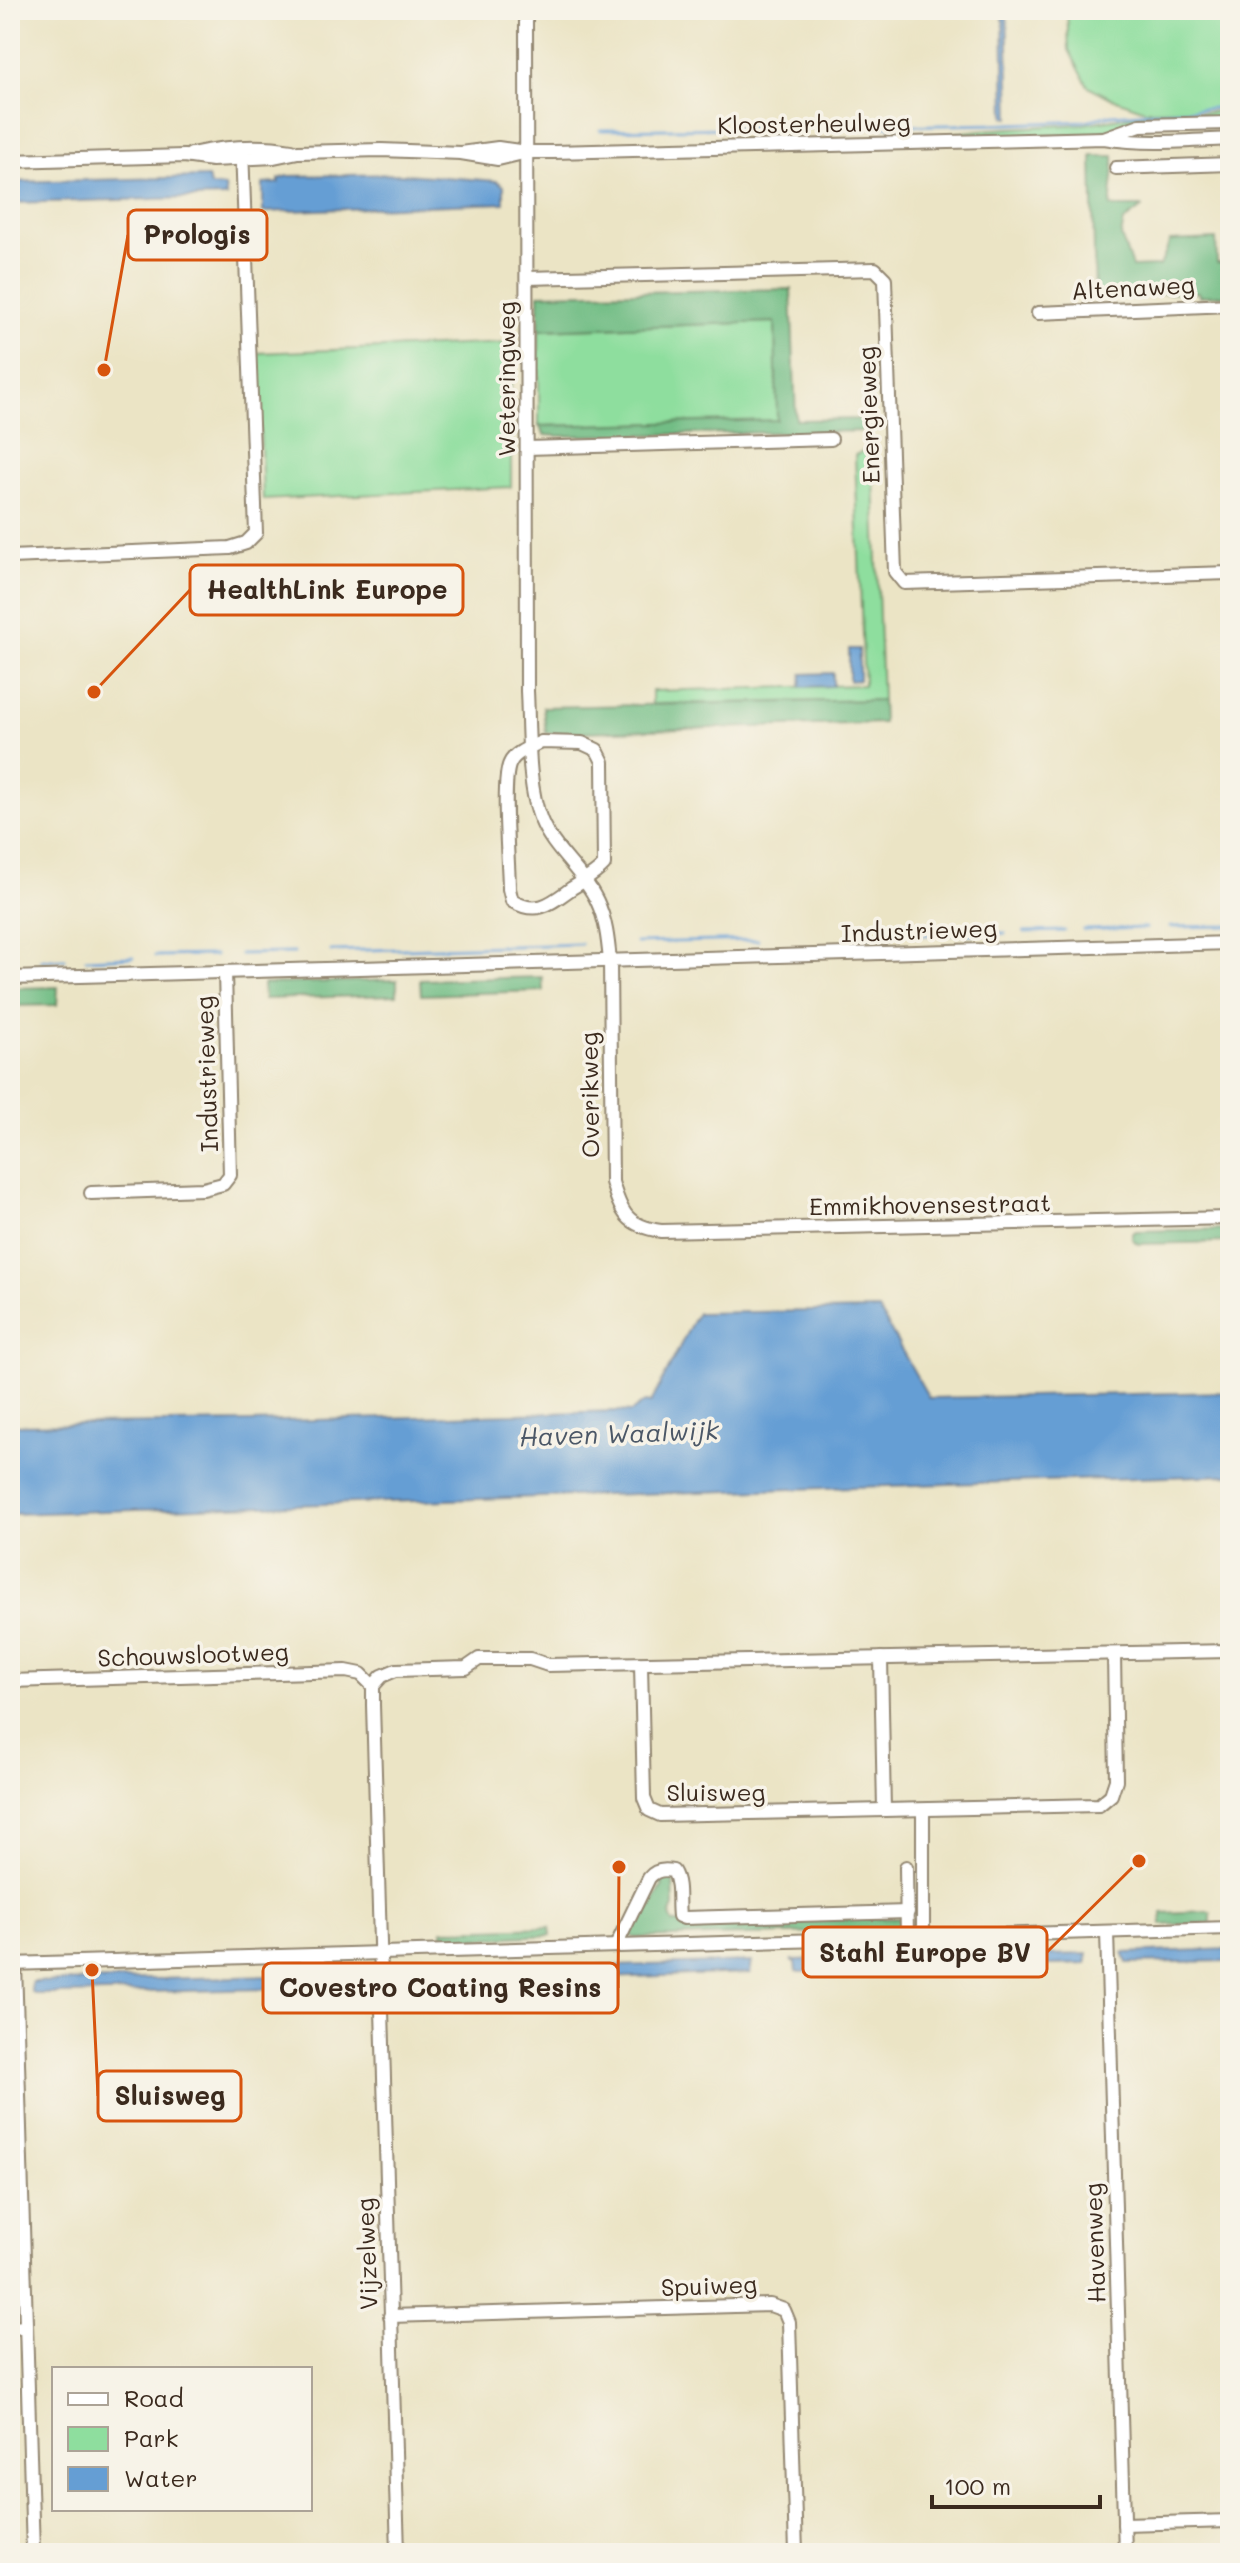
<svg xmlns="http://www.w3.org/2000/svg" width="1240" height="2563" font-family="Mali,sans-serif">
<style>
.green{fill:#8ede9e;stroke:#64845e;stroke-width:2}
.forest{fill:#72bd85;stroke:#567452;stroke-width:2}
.water{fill:#659ed4;stroke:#506479;stroke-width:2}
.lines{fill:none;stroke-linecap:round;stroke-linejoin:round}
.stream{stroke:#659ed4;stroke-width:3}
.minor-casing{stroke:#938772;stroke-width:16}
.minor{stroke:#fff;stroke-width:12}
.labels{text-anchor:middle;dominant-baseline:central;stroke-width:7;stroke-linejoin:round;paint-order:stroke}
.street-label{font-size:24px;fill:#3b2a1e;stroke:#f7f3e8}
.water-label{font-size:26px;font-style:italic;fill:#4c5867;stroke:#f7f3e8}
.leader{fill:none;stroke:#d7540e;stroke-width:3}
.callout-dot{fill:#d7540e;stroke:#f7f3e8;stroke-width:3}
.callout{fill:#f7f3e8;stroke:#d7540e;stroke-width:3}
.callout-label{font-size:26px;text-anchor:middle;font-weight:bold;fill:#3b2a1e}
</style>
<rect width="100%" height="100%" fill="#f7f3e8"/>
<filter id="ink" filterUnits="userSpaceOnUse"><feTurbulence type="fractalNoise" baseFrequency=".0125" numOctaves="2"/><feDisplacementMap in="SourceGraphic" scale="16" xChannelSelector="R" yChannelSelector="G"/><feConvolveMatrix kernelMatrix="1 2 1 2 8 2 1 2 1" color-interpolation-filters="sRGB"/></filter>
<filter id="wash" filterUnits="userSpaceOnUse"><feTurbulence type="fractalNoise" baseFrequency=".006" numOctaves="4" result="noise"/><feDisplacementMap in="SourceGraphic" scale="32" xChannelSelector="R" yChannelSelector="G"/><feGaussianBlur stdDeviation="1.8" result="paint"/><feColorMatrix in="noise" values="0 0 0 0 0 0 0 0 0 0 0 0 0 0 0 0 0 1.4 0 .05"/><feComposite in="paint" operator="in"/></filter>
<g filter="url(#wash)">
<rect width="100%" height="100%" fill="#ebe4c5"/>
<g class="green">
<polygon points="1067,10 1230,10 1230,109 1145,110 1111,98 1088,86 1069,50"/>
<polygon points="1221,112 1230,119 1142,120 1094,134 942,138 953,133 982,130 1084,124 1139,115"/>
<polygon points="775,322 778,421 539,426 539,330"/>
<polygon points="511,343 511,487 263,500 257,353"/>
<polygon points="865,450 873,450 882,700 652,704 652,691 864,685 855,455"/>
</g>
<g class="forest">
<path d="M1092,156H1114C1115,174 1110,189 1111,207H1143L1124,221L1121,236L1132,267L1160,266L1170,241L1216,239L1217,263L1230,264V295L1199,296L1198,292L1095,297Z"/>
<polygon points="791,289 796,420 872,419 872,431 558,436 545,435 539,426 777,420 775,322 539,330 539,294"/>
<polygon points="882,700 883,723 546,733 543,707"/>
<polygon points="542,977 543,991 421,995 420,980"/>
<polygon points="397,980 397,995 264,999 263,984"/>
<polygon points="58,987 57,1005 10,1006 10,988"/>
<polygon points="1230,1229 1230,1242 1138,1244 1132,1239 1132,1233 1136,1231"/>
<polygon points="667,1875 673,1879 674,1907 670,1916 673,1923 900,1918 901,1928 897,1931 635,1938 630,1935 629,1929 634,1918 643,1921 663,1885 654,1880 656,1877"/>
<polygon points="1207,1911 1211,1913 1211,1923 1162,1925 1162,1913"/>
<polygon points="550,1927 551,1935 443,1940 443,1930"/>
</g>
<g class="water">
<polygon points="1003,10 1007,10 1010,118 1005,117"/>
<polygon points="404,174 497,181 504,186 504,203 263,212 263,184 279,183 279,179 287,176"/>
<polygon points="208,177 210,186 225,187 226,197 10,203 10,182"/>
<polygon points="849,649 859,649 859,680 849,681"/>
<polygon points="833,673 833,686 801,687 802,674"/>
<polygon points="879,1310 929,1398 1230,1392 1230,1475 10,1514 10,1425 250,1422 615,1411 631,1412 645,1402 651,1403 697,1313"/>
<polygon points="1230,1949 1230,1961 1127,1963 1123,1953"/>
<polygon points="1088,1954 1086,1964 801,1972 796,1971 795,1962 791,1960"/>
<polygon points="752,1962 750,1973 428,1984 408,1982 403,1972"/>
<polygon points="354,1974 356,1984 353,1987 66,1994 34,1994 31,1991 32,1982"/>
</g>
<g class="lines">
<g class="stream">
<polyline points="600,130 1008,124 1085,121 1111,115 1230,107"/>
<polyline points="1170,927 1230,926"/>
<polyline points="1083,930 1146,928"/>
<polyline points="1024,932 1064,931"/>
<polyline points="913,935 1005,933"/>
<polyline points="851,937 893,935"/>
<polyline points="636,943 758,940"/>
<polyline points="331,951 581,944"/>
<polyline points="240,954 294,953"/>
<polyline points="155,956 215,955"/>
<polyline points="86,959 133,957"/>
<polyline points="10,960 15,960"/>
<polyline points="41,960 65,959"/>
</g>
</g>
</g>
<g filter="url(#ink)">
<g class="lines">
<defs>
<g id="minor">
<path d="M526,10L527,691C529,728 527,787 541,820C553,850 583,871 597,901C606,920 608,940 610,961L612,1182C621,1213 627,1226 661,1231L1230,1218"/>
<polyline points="1104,138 1140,125 1230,123"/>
<path d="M461,153L498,148L526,152H553L1104,138C1145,145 1188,141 1230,139"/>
<path d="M191,154C223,147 259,144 292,150"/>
<polyline points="10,161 184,156 212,160 274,157 298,152 381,150 461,153 498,159 519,154"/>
<polyline points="1116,168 1230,164"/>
<polyline points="527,278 875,269 885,279 895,572 904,583 1230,573"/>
<polyline points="1038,313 1230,305"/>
<polyline points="527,448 831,439"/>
<polyline points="10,557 230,548 246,543 256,533 242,148"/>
<path d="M541,742L582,743L597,750L603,762L604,865C595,875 583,881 572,888C551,903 538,916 512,901L509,889C509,865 501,780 510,763C515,752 531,747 541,742Z"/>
<polyline points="10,978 1230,943"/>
<polyline points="91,1193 203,1189 223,1184 230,1175 225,972"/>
<polyline points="881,1658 884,1810"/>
<polyline points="641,1664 644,1798 649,1810 660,1815 1099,1805 1111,1795 1116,1780 1114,1654"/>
<polyline points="10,1681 346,1671 361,1674 373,1686"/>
<polyline points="923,1810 923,1937"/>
<polyline points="906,1867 907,1938"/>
<polyline points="1107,1932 1125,2553"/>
<path d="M616,1946L649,1878C655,1870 663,1869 673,1871C681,1884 677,1901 679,1916L684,1918L908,1912"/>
<polyline points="10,1964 1230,1928"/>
<polyline points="15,1964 33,2553"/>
<polyline points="390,2316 770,2305 784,2310 789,2322 796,2553"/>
<polyline points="10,2328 26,2327"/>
<polyline points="1124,2524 1230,2521"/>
<polyline points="398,2553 373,1705 373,1686 382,1676 396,1670 466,1668 479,1659 530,1659 548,1665 1230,1651"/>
</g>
</defs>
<use href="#minor" class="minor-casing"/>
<use href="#minor" class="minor"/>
</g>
</g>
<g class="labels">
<g class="street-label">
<text transform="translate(814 123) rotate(-1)">Kloosterheulweg</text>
<text transform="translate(1133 287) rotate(-3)">Altenaweg</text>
<text transform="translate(505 379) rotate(-90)">Weteringweg</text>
<text transform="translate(868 415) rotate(-92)">Energieweg</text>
<text transform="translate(919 930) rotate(-2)">Industrieweg</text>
<text transform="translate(206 1074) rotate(-92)">Industrieweg</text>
<text transform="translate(589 1095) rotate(-91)">Overikweg</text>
<text transform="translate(930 1204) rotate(-1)">Emmikhovensestraat</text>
<text transform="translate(193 1654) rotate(-2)">Schouwslootweg</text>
<text x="716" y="1791">Sluisweg</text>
<text transform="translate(1094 2243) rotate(-92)">Havenweg</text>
<text transform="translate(366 2254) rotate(-92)">Vijzelweg</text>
<text transform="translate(709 2285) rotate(-2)">Spuiweg</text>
</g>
<g class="water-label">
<text transform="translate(619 1433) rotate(-2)">Haven Waalwijk</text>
</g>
</g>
<path class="leader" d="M104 370L128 235M94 692L190 590M1139 1861L1047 1952M619 1867L618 1988M92 1970L98 2096"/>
<g class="callout-dot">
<circle cx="104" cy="370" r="8"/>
<circle cx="94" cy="692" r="8"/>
<circle cx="1139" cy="1861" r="8"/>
<circle cx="619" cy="1867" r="8"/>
<circle cx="92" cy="1970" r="8"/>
</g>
<g class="callout">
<rect x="128" y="210" width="139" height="50" rx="8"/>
<rect x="190" y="565" width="273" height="50" rx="8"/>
<rect x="803" y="1927" width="244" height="50" rx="8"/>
<rect x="263" y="1963" width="355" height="50" rx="8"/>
<rect x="98" y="2071" width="143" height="50" rx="8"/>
</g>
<g class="callout-label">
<text x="197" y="244">Prologis</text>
<text x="327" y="599">HealthLink Europe</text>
<text x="925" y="1962">Stahl Europe BV</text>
<text x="440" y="1997">Covestro Coating Resins</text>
<text x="170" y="2105">Sluisweg</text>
</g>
<rect width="1240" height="2563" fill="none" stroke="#f7f3e8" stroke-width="40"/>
<rect x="52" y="2367" width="260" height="144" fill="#f7f3e8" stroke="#aca397" stroke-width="2"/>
<rect x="68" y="2393" width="40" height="12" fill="#ffffff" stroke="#aca397" stroke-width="2"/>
<text x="124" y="2407" font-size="24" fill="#3b2a1e">Road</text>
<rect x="68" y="2427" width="40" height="24" fill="#8ede9e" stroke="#aca397" stroke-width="2"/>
<text x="124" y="2447" font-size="24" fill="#3b2a1e">Park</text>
<rect x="68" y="2467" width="40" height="24" fill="#659ed4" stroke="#aca397" stroke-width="2"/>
<text x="124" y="2487" font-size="24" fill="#3b2a1e">Water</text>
<path d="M932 2495v12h168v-12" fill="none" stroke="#3b2a1e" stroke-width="4"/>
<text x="944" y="2495" font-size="24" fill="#3b2a1e" stroke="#f7f3e8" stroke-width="6" paint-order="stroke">100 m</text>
</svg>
